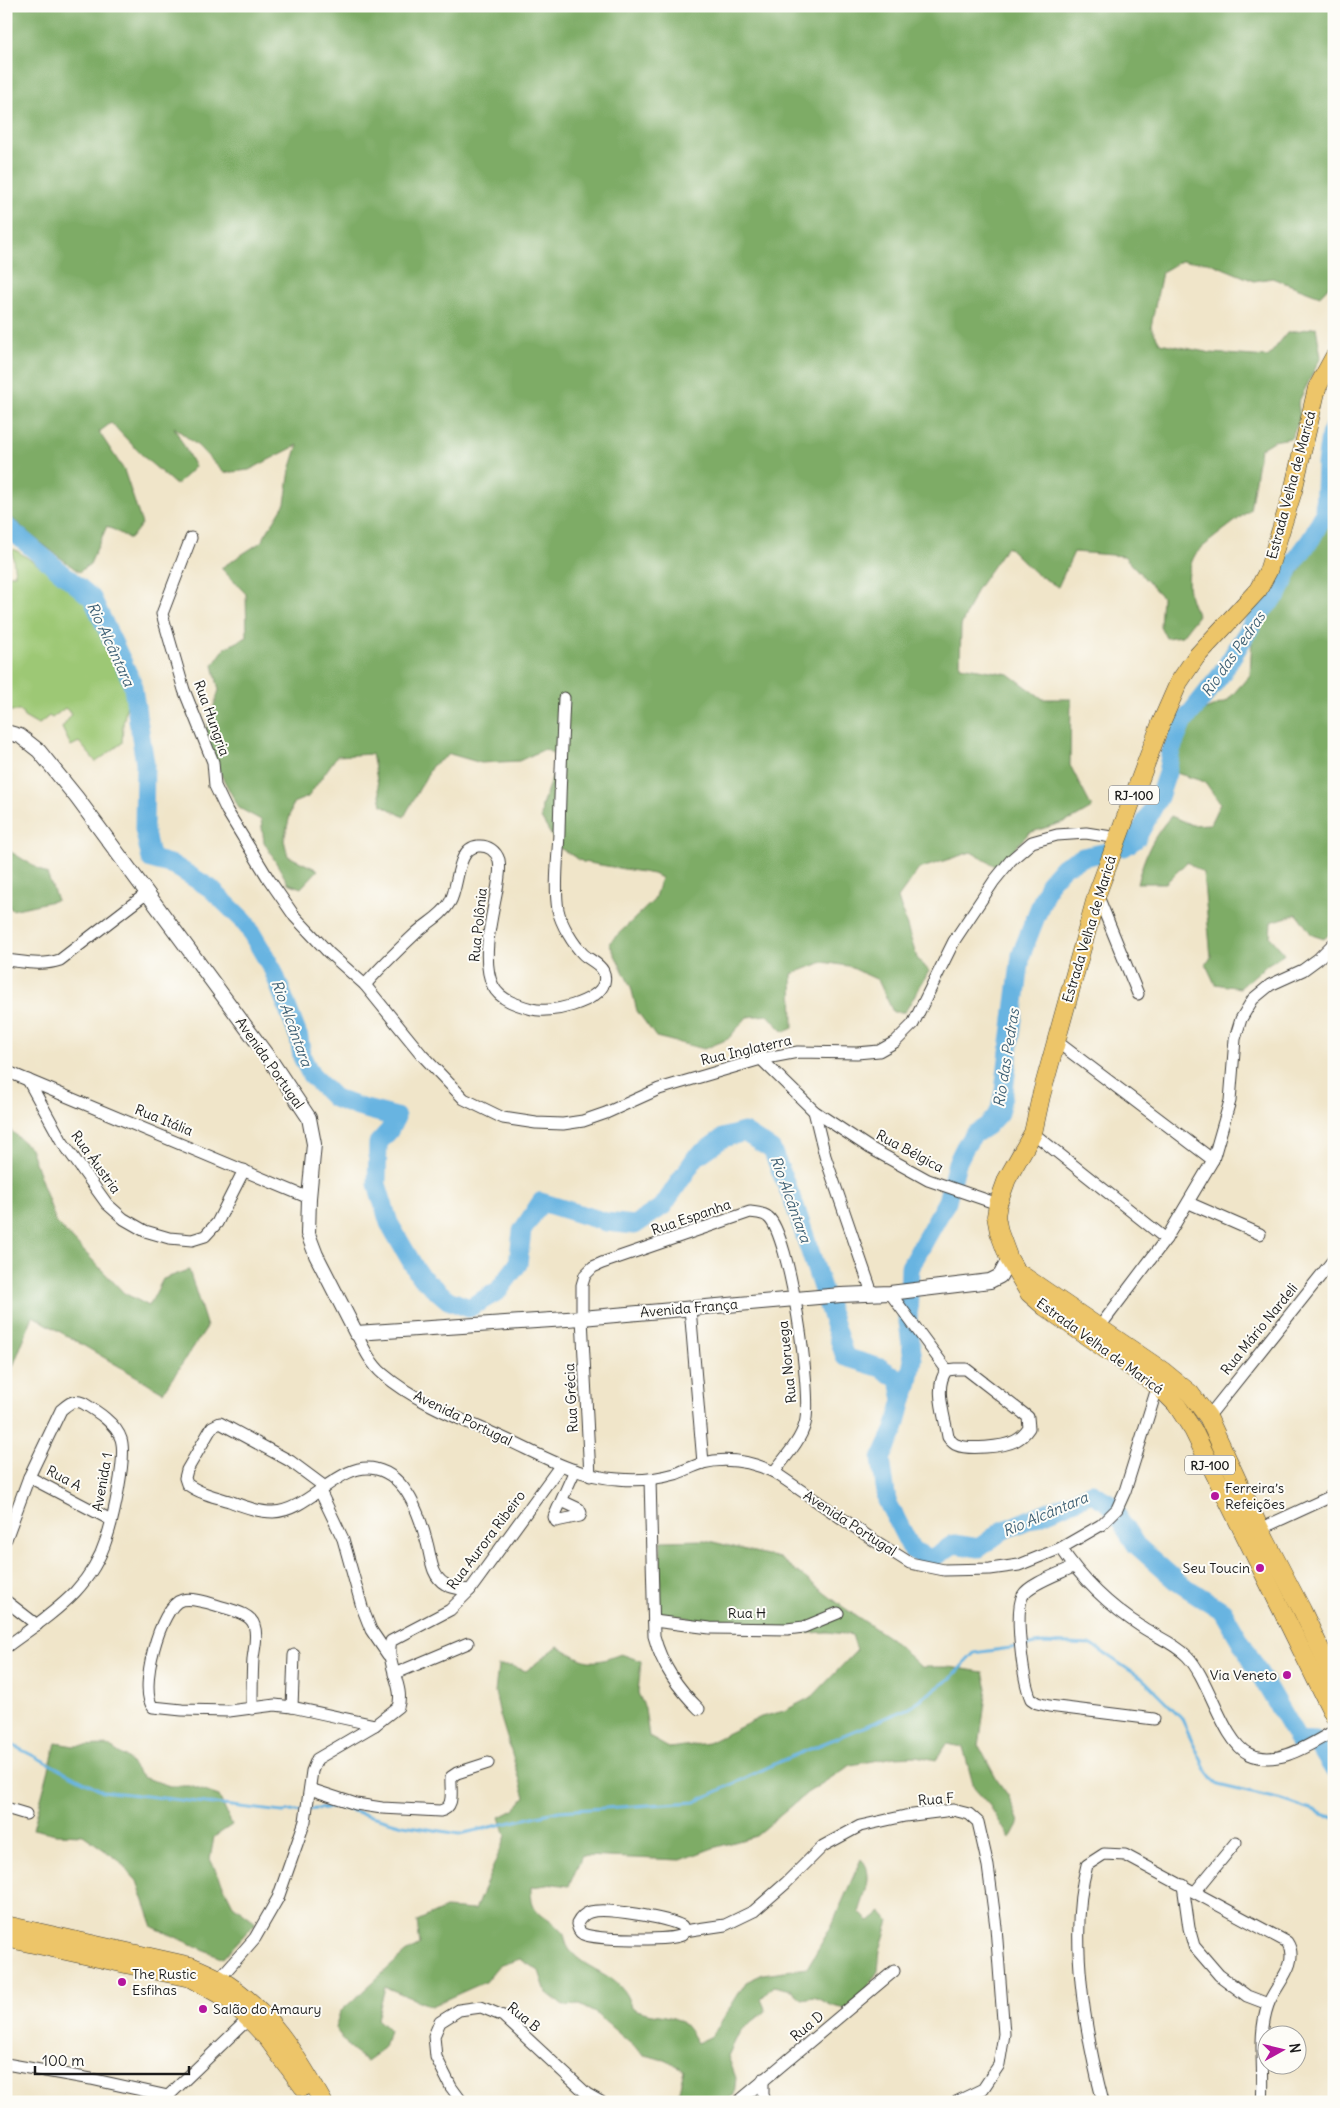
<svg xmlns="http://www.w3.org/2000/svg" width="1340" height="2108" font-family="Delius,sans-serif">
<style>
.green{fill:#9dc875;stroke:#5c7248}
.forest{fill:#7eac66;stroke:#4d6441}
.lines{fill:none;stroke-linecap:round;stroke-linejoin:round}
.stream{stroke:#68b4e1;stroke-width:3}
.river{stroke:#68b4e1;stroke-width:19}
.minor-casing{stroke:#3c3a36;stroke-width:13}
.tertiary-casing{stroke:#3c3a36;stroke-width:16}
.primary-casing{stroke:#3c3a36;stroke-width:19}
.minor{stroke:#fff;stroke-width:11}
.tertiary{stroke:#fff;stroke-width:14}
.primary{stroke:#edc569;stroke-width:18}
.poi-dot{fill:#b5179e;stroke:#fdfcf7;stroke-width:2}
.labels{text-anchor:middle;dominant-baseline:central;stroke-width:4;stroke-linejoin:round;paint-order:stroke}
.shield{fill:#fdfcf7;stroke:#605f5e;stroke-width:1}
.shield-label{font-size:12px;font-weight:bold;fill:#1c1c1c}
.street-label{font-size:14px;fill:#1c1c1c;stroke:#fdfcf7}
.poi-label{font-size:14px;fill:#1c1c1c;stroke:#fdfcf7;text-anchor:start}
.water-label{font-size:15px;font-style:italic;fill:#3e6075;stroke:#fdfcf7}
</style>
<rect width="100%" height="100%" fill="#fdfcf7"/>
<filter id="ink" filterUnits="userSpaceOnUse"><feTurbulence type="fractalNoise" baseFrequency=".02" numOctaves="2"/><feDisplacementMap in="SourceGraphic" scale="10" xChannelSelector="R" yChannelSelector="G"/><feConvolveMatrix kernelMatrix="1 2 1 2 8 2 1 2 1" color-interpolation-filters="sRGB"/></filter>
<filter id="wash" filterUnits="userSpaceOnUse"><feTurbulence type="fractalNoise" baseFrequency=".0096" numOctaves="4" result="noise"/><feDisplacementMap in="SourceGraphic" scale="20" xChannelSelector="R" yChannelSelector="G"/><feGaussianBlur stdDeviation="1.12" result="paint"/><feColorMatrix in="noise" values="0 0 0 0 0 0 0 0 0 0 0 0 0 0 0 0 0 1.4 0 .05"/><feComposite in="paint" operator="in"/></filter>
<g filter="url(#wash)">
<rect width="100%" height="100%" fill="#f0e5c9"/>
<polygon class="green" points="14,549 46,570 88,601 123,673 128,699 123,724 122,743 96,762 79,742 71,746 62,728 72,714 65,708 52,718 49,716 38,725 24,717 21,711 6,711 6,576 15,574 12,551"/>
<g class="forest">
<path d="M6,6H1334V281L1320,296L1272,278L1254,281L1208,262L1181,261L1162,272L1151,327L1160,343L1211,353L1268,357L1287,333L1316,327L1321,357L1298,403L1300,419L1291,438L1273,441L1260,449L1250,510C1240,518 1200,547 1195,555C1185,573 1186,597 1198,615L1182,636L1166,638L1160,626L1162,597L1124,556L1074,552L1058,587L1035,573L1007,546L977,589L961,626L960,666L1009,674L1043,699H1071L1070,765L1092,808L1073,819L1029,833L997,867L971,852L919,869L898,898L917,958L929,971L905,1012H893L878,980L848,966L823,962L792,974L793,1028L784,1032L768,1015L747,1017L728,1039L704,1049L656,1037L637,1011L631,987L609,943L654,900L661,878L653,874L583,862L558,847L541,818L542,805L559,757L545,749L519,761L481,763L450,754L432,766L404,817L382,805L372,754L337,756L308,797L293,803L284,840L288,856L318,870L301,888L288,883L264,842L261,820L239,808L220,773L204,737L219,690L213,665L225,648L247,637L246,594L221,568L261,542L285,503L290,470L298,445L249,470L224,473L198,446L174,427L195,467L176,485L146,459L111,423L99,432L124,470L142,524L130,539L107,526L90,564L79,572L32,536L6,513Z"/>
<path d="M1334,426V930L1324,939L1312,935L1297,914L1271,922L1270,937L1285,954L1268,964L1240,988L1215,984L1206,965L1211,957L1203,873L1187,862L1166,883H1137C1145,855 1151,839 1171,816L1192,825L1210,824L1220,803L1205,782L1173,772L1180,741L1198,713L1227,701L1250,675L1252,637L1297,575L1324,531L1326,464L1330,435Z"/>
<polygon points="6,846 11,852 47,874 57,900 12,910 6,903"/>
<polygon points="6,1126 30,1148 56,1222 124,1293 149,1306 163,1279 189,1270 207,1327 163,1392 33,1316 6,1384"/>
<path d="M705,1540L779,1558L843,1607L891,1639L921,1667H949L983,1672L987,1688L979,1746L997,1780L1008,1795L1019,1822L1010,1839L990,1806L974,1788L963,1747L947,1744L936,1760L917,1756L894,1757L851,1765L807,1793L756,1836L713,1848L681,1860L582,1856L569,1886L554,1884L531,1887C530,1916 545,1914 562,1931C566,1936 565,1944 569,1949C588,1974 621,1971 631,2007C647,2016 661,2013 676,2019C686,2023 692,2035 697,2043L712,2036L746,1982L763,1974L807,1968L832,1925L861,1859C876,1873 863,1897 859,1913L870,1921L881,1912L889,1921L880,1950L878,1971L866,1990L846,2009L833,2006L814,1997L802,1999L792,1990L773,1986L761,1999L766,2011L740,2031L728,2056L736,2078L734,2095L723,2102H674L679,2090L684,2069L665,2060L644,2055L595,2013L579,2005L563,2006L546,1992L539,1971L520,1959L498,1966L485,1982L431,2006L385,1987L377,2019L389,2030L384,2048L366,2061L351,2050L335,2028L340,2012L405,1953L420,1945L417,1921L445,1908L475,1910L506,1836L500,1817L514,1810L525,1797L500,1715L495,1692L498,1666H512L526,1671L558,1646C587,1663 589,1666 621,1654L641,1661L638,1693L645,1708L649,1737L669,1748L708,1743L761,1717L784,1711L813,1696L857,1650L852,1635L828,1632L808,1633L748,1623L702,1621L659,1612L661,1541Z"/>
<polygon points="56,1743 74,1746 107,1745 127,1758 142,1777 170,1786 190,1786 219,1796 232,1825 214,1837 210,1859 233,1905 256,1922 223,1958 153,1927 137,1881 117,1859 83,1835 56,1834 33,1829"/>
</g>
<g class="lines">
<g class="stream">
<polyline points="1024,1646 1042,1643 1092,1645 1144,1680 1181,1717 1205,1768 1218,1785 1282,1800 1334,1818"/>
<polyline points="6,1742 103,1791 283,1812 339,1807 403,1825 460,1834 559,1811 695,1802 781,1761 907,1709 951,1678 974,1653 1018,1647"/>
</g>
<g class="river">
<polyline points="6,526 92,598 132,682 145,763 144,829 151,859 173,865 210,888 245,922 273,970 299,1038 302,1057 311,1075 334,1098 358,1107 396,1117 389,1131 378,1143 377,1184 389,1223 419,1275 448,1300 469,1308 498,1291 518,1264 522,1231 541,1202 606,1222 635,1225 663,1206 696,1157 723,1138 744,1132 772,1150 795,1206 845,1357 881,1368 899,1380 903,1400 895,1429 881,1459 887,1501 912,1550 931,1559 954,1544 979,1548 1002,1531 1092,1493 1109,1503 1136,1545 1179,1583 1223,1611 1298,1740 1316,1741 1334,1770"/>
<polyline points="1124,847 1136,839 1159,797 1167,773 1171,750 1182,724 1220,676 1258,615 1279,593 1290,568 1311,539 1324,514 1326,464 1330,435 1334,426"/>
<polyline points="904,1398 908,1386 913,1360 908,1322 910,1267 947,1201 957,1163 965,1147 973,1135 987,1126 999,1113 1004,1091 1021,955 1049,883 1063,867 1083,857 1107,852"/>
</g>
</g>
</g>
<g filter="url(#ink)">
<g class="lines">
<defs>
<g id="minor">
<polyline points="191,538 162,614 184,690 213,762 215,786 227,811 268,878 295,917 329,953 365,985 422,1055 464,1099 503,1118 536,1123 563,1124 583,1121 606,1113 659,1089 761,1059 798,1052 857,1053 879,1051 895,1042 913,1024 954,941 994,881 1011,860 1032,842 1057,835 1086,833 1118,838"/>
<polyline points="1097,894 1138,994"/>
<path d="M6,960C25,962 42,966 60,960L147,893"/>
<path d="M365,985C381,966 398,950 416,933C427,923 443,915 450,902C459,887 456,848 478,846C488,845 496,851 499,860C501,870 498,885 496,895C491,920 481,962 493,986C500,1000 517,1005 532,1009C549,1014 598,1003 604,983C605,979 605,975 603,971C599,963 589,960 583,954C573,944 561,924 558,910C554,886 558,858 559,833C560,788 562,743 564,698"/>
<polyline points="1056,1041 1213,1160"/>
<polyline points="761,1059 814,1111 870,1148 928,1180 998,1204"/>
<polyline points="6,1071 309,1198"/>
<polyline points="28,1080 61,1140 107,1204 124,1219 145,1231 169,1238 192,1240 205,1236 217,1223 244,1170"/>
<polyline points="814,1111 825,1156 872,1293"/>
<polyline points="1033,1133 1166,1239"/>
<polyline points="1189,1203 1260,1234"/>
<polyline points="890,1293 947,1370"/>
<polyline points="690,1308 703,1463"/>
<polyline points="1098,1329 1166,1239 1213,1160 1230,1101 1235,1039 1241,1019 1253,999 1270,985 1303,970 1318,959 1334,943"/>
<path d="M356,1333C363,1347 371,1364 383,1374C417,1403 461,1419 501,1437C539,1454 575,1477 618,1479C636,1481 657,1479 675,1474C684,1471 693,1466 703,1463C727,1457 752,1462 774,1472L872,1539L910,1563L944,1570L990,1569L1019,1565L1061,1548L1101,1525L1117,1509L1125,1491L1159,1382"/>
<path d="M956,1369H966L1028,1417L1029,1428C1025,1434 1021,1438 1015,1441C1003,1447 968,1450 957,1445C953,1444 951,1441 948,1437C945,1417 933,1386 947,1370Z"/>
<polyline points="1208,1417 1334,1259"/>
<path d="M590,1476L582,1318V1285L585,1275L593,1267L602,1263L750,1212C756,1213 764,1213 768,1217C790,1234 813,1396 805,1424C800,1442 785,1457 774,1472"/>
<polyline points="29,1477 111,1520"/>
<path d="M650,1479L654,1636C662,1666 678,1688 699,1709"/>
<path d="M325,1487L290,1461L220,1423L212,1427L187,1470L185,1478L187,1484C199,1493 215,1497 229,1501C243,1506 258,1512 273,1512C310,1511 340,1460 376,1469C407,1476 420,1516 427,1543C431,1557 431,1576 445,1584C452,1589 462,1589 470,1590"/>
<polyline points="320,1491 343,1539 362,1607 371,1630 388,1655"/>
<polyline points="562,1501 579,1509 581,1513 580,1516 556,1521 554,1517 575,1470"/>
<polyline points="1260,1529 1334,1495"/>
<path d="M6,1539L29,1477L61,1410C68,1404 73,1399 83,1403C96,1411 116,1423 121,1439C127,1457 113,1520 106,1540C100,1559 88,1578 75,1592C55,1613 29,1630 6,1647"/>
<path d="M1061,1548C1083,1581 1109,1606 1142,1627C1157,1637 1174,1643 1187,1656C1209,1678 1223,1742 1249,1754C1278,1767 1309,1745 1334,1731"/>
<path d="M1073,1567C1061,1573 1029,1584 1023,1595C1014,1612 1023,1681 1031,1699L1037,1703L1049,1706L1154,1719"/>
<polyline points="6,1601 37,1625"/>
<polyline points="654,1621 710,1628 787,1629 804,1627 838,1613"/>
<polyline points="394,1674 468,1643"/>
<polyline points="292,1707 294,1655"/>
<path d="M252,1709C252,1692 252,1676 253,1659C254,1648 258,1636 254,1625C251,1615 236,1611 226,1608C214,1605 195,1597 182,1600C160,1605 138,1691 153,1707L182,1710L229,1711L275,1705L292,1707L375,1725"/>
<path d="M310,1789L356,1804L382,1808L440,1811C456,1808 450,1790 451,1777L457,1773L488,1763"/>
<polyline points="6,1808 26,1814"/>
<polyline points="1183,1885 1189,1928 1194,1946 1219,1975 1247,1996 1268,2004"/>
<polyline points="1195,1892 1236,1842"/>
<path d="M684,1931L682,1935C669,1941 597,1940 583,1934C579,1932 578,1928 577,1924C580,1918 583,1914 590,1912C605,1907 668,1918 682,1926L684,1931L725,1925L754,1911L786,1883L823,1846L860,1826L905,1816L953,1810L969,1814L978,1822L988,1866L996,1927L1004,2034L999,2065L983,2089L956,2102"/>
<path d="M219,1979L255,1938L278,1898L305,1821L312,1771L317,1759L375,1725L398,1707C405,1686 385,1665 391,1641L450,1610L470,1590L560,1466"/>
<polyline points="6,2064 91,2079 168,2096 171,2102"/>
<polyline points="763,2079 763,2095 766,2102"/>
<polyline points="164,2100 242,2025 256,2020"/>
<polyline points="462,2102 451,2087 436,2057 434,2036 440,2022 459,2010 481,2007 503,2016 587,2094 601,2102"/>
<polyline points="738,2102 894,1971"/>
<path d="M1103,2102C1085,2032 1068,1934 1087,1865L1104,1854L1125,1855L1287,1942C1301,1963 1275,1985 1268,2005C1257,2036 1265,2070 1262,2102"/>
</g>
<polyline id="tertiary" points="6,732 20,736 39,751 77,798 271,1061 309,1118 314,1144 309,1198 308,1234 316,1255 356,1333 582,1318 841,1295 890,1293 990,1281 1000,1276 1009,1259"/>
<g id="primary">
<polyline points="1334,357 1317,388 1293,491 1268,571 1258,590 1196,657 1179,682 1161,723 1097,894 1041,1096 1033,1133 1007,1179 998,1204 996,1216 999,1232 1009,1259 1029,1293 1045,1307 1158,1386 1176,1404 1193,1430 1334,1716"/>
<polyline points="1022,1275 1163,1371 1190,1393 1208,1417 1260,1529 1302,1610 1334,1678"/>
<path d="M6,1925L191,1966C200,1970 210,1974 219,1979C267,2006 297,2056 323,2102"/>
<polyline points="6,1938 190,1978 229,2000 251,2021 267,2038 303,2087"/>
</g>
</defs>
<use href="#minor" class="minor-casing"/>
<use href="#tertiary" class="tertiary-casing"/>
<use href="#primary" class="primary-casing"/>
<use href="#minor" class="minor"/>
<use href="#tertiary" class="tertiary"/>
<use href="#primary" class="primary"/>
</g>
</g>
<g class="poi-dot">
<circle cx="1215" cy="1496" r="5"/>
<circle cx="1260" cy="1568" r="5"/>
<circle cx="1287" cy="1675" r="5"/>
<circle cx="122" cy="1982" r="5"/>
<circle cx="203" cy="2009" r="5"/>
</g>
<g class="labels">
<g class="shield">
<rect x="1109" y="785.5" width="50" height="19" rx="4"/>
<rect x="1185" y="1455.5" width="50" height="19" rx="4"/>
</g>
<g class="shield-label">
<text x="1134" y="795">RJ-100</text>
<text x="1210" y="1465">RJ-100</text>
</g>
<g class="street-label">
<text transform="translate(1291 485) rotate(-75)">Estrada Velha de Maricá</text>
<text transform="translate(212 718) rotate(70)">Rua Hungria</text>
<text transform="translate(478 925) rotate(-84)">Rua Polônia</text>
<text transform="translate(1089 929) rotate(-73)">Estrada Velha de Maricá</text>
<text transform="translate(746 1050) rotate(-13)">Rua Inglaterra</text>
<text transform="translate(270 1063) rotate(55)">Avenida Portugal</text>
<text transform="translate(164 1120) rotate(22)">Rua Itália</text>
<text transform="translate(910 1151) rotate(28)">Rua Bélgica</text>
<text transform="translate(96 1162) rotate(54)">Rua Áustria</text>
<text transform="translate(691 1217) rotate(-19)">Rua Espanha</text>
<text transform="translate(689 1308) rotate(-5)">Avenida França</text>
<text transform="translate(1259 1329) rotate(-51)">Rua Mário Nardeli</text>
<text transform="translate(1100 1346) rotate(36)">Estrada Velha de Maricá</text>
<text transform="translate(787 1362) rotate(-96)">Rua Noruega</text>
<text transform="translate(571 1398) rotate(-93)">Rua Grécia</text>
<text transform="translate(463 1418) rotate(26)">Avenida Portugal</text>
<text transform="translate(64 1478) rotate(28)">Rua A</text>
<text transform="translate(102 1482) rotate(-80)">Avenida 1</text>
<text transform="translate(850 1523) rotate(33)">Avenida Portugal</text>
<text transform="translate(486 1540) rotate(-53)">Rua Aurora Ribeiro</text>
<text x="747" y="1613">Rua H</text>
<text transform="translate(936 1799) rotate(-4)">Rua F</text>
<text transform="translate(524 2017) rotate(39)">Rua B</text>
<text transform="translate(807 2026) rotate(-40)">Rua D</text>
</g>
<g class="poi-label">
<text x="1225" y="1488">Ferreira’s<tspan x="1225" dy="16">Refeições</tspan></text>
<text x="1250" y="1568" text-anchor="end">Seu Toucin</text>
<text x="1277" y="1675" text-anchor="end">Via Veneto</text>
<text x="132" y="1974">The Rustic<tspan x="132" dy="16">Esfihas</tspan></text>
<text x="213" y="2009">Salão do Amaury</text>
</g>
<g class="water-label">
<text transform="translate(111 644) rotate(65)">Rio Alcântara</text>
<text transform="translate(1233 654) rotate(-55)">Rio das Pedras</text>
<text transform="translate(292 1023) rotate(70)">Rio Alcântara</text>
<text transform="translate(1006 1058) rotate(-81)">Rio das Pedras</text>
<text transform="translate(791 1199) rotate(70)">Rio Alcântara</text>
<text transform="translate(1045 1514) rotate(-23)">Rio Alcântara</text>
</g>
</g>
<rect width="1340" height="2108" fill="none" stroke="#fdfcf7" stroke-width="25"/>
<g transform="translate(1282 2050) rotate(82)"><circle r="24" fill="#fdfcf7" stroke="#a3a29f"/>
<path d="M0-4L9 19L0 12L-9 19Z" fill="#b5179e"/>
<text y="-8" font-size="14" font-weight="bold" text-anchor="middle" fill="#1c1c1c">N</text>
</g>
<path d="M35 2066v8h154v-8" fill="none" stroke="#1c1c1c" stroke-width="2.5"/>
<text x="42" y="2066" font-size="15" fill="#1c1c1c" stroke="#fdfcf7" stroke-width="4" paint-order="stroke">100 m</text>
</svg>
